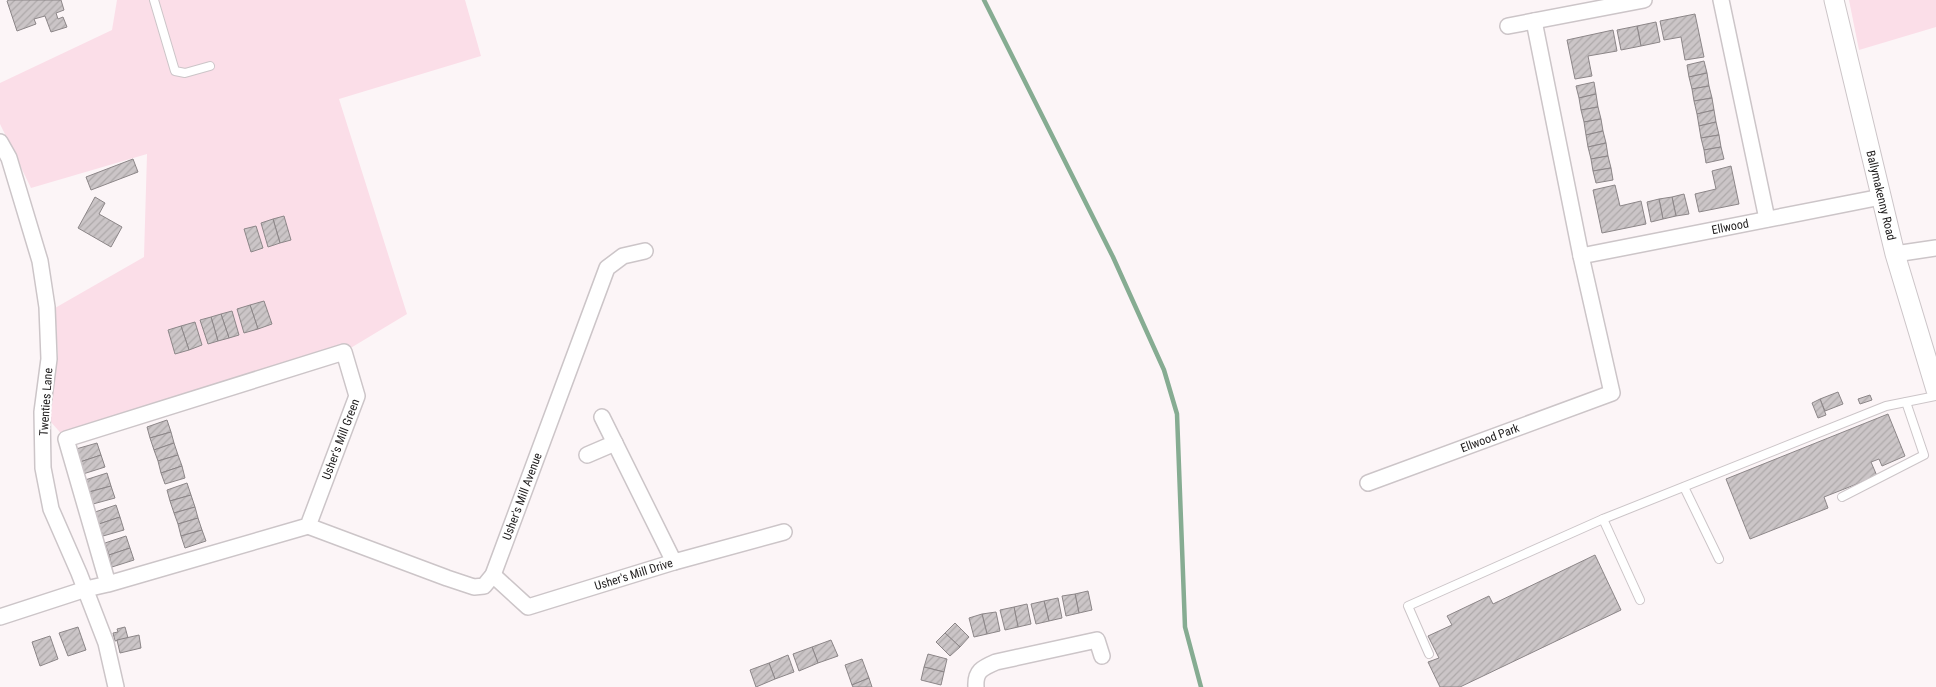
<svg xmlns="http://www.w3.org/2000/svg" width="1936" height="687" font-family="'Roboto Condensed',sans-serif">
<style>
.grass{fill:#fbdee8}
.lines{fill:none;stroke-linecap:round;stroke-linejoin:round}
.stream{stroke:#86ac92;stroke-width:4.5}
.building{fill:url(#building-hatch);stroke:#8c8688}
.service-casing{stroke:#ccc5c8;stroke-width:10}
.minor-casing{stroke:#ccc5c8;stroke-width:18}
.tertiary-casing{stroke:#ccc5c8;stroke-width:21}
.service{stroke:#fff;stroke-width:8}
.minor{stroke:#fff;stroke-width:15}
.tertiary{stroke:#fff;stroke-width:19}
.labels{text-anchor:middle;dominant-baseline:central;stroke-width:4.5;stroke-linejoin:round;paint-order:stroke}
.street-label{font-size:12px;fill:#1e1c1c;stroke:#fff}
</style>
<defs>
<pattern id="building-hatch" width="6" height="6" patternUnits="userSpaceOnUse" patternTransform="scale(1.25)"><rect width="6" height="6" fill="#cbc5c7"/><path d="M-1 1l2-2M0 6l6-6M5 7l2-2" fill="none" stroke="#aea9aa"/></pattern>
</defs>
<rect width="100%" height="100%" fill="#fcf5f7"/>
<g class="grass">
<polygon points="117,0 465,0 481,56 339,99 407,314 344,352 66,439 42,412 58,355 55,308 144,257 147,154 31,188 0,124 0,83 112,30"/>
<polygon points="1849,0 1936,0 1936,27 1859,50"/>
</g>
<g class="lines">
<polyline class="stream" points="984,0 1113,257 1164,370 1177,414 1185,627 1201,687"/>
</g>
<g class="building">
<polygon points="9,0 61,0 64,10 56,13 58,19 63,17 67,27 51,32 45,16 34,19 36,24 17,31 7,1"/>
<polygon points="1695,14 1704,57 1685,60 1681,37 1664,40 1660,21"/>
<polygon points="1656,22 1660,42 1641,46 1637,26"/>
<polygon points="1637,26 1641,46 1621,50 1617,30"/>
<polygon points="1613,30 1617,51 1588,56 1592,76 1575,79 1567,40"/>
<polygon points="1704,61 1707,73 1689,77 1687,65"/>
<polygon points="1707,73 1709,86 1692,89 1689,77"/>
<polygon points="1594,82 1596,94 1579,98 1576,86"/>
<polygon points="1709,86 1712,98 1694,101 1692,89"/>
<polygon points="1596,94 1598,107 1581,110 1579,98"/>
<polygon points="1712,98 1714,110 1697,114 1694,101"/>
<polygon points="1598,107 1601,119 1584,122 1581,110"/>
<polygon points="1714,110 1716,122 1699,126 1697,114"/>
<polygon points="1601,119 1603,131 1586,135 1584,122"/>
<polygon points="1716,122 1719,135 1701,138 1699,126"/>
<polygon points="1603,131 1606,143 1588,147 1586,135"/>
<polygon points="1719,135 1721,147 1704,150 1701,138"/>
<polygon points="1606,143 1608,156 1591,159 1588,147"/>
<polygon points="1721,147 1724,159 1706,163 1704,150"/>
<polygon points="1608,156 1611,168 1593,171 1591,159"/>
<polygon points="133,159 138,172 91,190 86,177"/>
<polygon points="1731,166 1739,204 1699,212 1695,194 1716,189 1712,171"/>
<polygon points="1611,168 1613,180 1596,183 1593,171"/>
<polygon points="1615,185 1620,206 1641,201 1646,224 1602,233 1593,190"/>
<polygon points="1684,194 1689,214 1676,216 1672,197"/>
<polygon points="95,197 105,203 99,214 122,227 111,247 78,228"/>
<polygon points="1672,197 1676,216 1663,219 1659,199"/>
<polygon points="1659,199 1663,219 1651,222 1647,202"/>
<polygon points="284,216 291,240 280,243 273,219"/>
<polygon points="273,219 280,243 268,247 261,223"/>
<polygon points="256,226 263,248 251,252 244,229"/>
<polygon points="264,301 272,324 258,329 250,305"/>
<polygon points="250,305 258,329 244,333 237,309"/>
<polygon points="232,311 239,335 229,338 221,314"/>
<polygon points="221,314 229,338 218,341 211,317"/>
<polygon points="211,317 218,341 208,344 200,320"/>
<polygon points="195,322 202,345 189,350 181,326"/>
<polygon points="181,326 189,350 175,354 168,330"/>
<polygon points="1838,392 1843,404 1825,411 1820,399"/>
<polygon points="1870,395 1872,400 1860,404 1858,399"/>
<polygon points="1820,399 1826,415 1818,418 1812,403"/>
<polygon points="1888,414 1905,456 1882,466 1879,459 1871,462 1877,476 1824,497 1828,508 1750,539 1726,479"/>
<polygon points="167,420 171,432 150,438 147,427"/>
<polygon points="171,432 174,443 154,450 150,438"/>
<polygon points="97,443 101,455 80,462 76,449"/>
<polygon points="174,443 178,455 158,461 154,450"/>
<polygon points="101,455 105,467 83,474 80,462"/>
<polygon points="178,455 182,466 161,473 158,461"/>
<polygon points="182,466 185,478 165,484 161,473"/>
<polygon points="107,473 111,486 89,492 85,480"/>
<polygon points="187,483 191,495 170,501 167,490"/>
<polygon points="111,486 115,498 93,504 89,492"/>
<polygon points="191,495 195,507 174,513 170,501"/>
<polygon points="116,505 120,517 99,524 95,512"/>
<polygon points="195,507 198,518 178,524 174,513"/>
<polygon points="120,517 124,530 103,536 99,524"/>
<polygon points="198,518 202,530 181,536 178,524"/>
<polygon points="202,530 206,541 185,548 181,536"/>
<polygon points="126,536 130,548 109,555 105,543"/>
<polygon points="130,548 134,560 112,567 109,555"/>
<polygon points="1595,555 1621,610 1460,687 1440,687 1428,662 1439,658 1428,636 1452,625 1447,616 1489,596 1493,604"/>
<polygon points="1088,591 1092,610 1079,613 1075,594"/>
<polygon points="1075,594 1079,613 1066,616 1062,596"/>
<polygon points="1058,598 1062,618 1049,621 1044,601"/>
<polygon points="1044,601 1049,621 1036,624 1031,604"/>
<polygon points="1027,604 1031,624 1018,627 1014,607"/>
<polygon points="1014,607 1018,627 1005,630 1000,610"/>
<polygon points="996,612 1000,631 987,634 982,614"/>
<polygon points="982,614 987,634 974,637 969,618"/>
<polygon points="955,623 969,637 960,647 945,633"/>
<polygon points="78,627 86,650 68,656 59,633"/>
<polygon points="125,627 128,638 115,641 113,633 118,632 117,629"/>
<polygon points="945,633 960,647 950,656 936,642"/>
<polygon points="139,635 141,648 120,653 117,640"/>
<polygon points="50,636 58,659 40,666 32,642"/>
<polygon points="831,640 838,656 818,663 812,647"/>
<polygon points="812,647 818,663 799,671 793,654"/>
<polygon points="928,654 947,659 944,672 924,667"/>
<polygon points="788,655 794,672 775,679 769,663"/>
<polygon points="862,659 869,678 852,685 845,665"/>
<polygon points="769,663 775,679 756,687 750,670"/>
<polygon points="924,667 944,672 941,685 921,680"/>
<polygon points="869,678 872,687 853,687 852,685"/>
</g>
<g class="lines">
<defs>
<g id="service">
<polyline points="154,0 175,71 185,73 210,66"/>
<polyline points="1684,487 1719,559"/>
<polyline points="1842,497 1924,455 1906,402"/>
<polyline points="1603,519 1640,600"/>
<polyline points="1429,654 1408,606 1603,519 1886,406 1936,396"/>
</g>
<g id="minor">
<polyline points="1721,0 1767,219"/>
<polyline points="1508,26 1644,0"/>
<polyline points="0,142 9,158 40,261 47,307 49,359 42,412 43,468 51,509 79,573 106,643 116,687"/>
<polyline points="1895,254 1936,248"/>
<path id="s1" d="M1581,256L1881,197"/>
<polyline points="602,417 674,562"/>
<polyline points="587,455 615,443"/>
<path id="s2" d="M1368,483L1612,393L1581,256L1534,21"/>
<path id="s3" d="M308,526L447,578L474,587L484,586L493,575L607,268L623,256L645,251"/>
<path id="s4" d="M493,575L528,607L674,562L784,532"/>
<path id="s5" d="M0,617L86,589L108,584L308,526L357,396L344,352L66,439L108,584"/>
<path d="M976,687C975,671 982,668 996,662L1097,640L1102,656"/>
</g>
<g id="tertiary">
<path id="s6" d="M1834,0L1895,254L1936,390"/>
</g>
</defs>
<use href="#service" class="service-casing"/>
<use href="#minor" class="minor-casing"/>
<use href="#tertiary" class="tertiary-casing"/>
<use href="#service" class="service"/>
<use href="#minor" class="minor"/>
<use href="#tertiary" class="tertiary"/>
</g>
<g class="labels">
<g class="street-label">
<text stroke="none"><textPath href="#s6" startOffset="201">Ballymakenny Road</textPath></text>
<text stroke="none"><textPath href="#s1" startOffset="152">Ellwood</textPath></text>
<text transform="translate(46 402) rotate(-86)">Twenties Lane</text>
<text stroke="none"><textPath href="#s2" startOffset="130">Ellwood Park</textPath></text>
<text stroke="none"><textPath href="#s5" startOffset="414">Usher's Mill Green</textPath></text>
<text stroke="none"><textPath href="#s3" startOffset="285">Usher's Mill Avenue</textPath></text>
<text stroke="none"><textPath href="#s4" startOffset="158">Usher's Mill Drive</textPath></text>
</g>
</g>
</svg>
